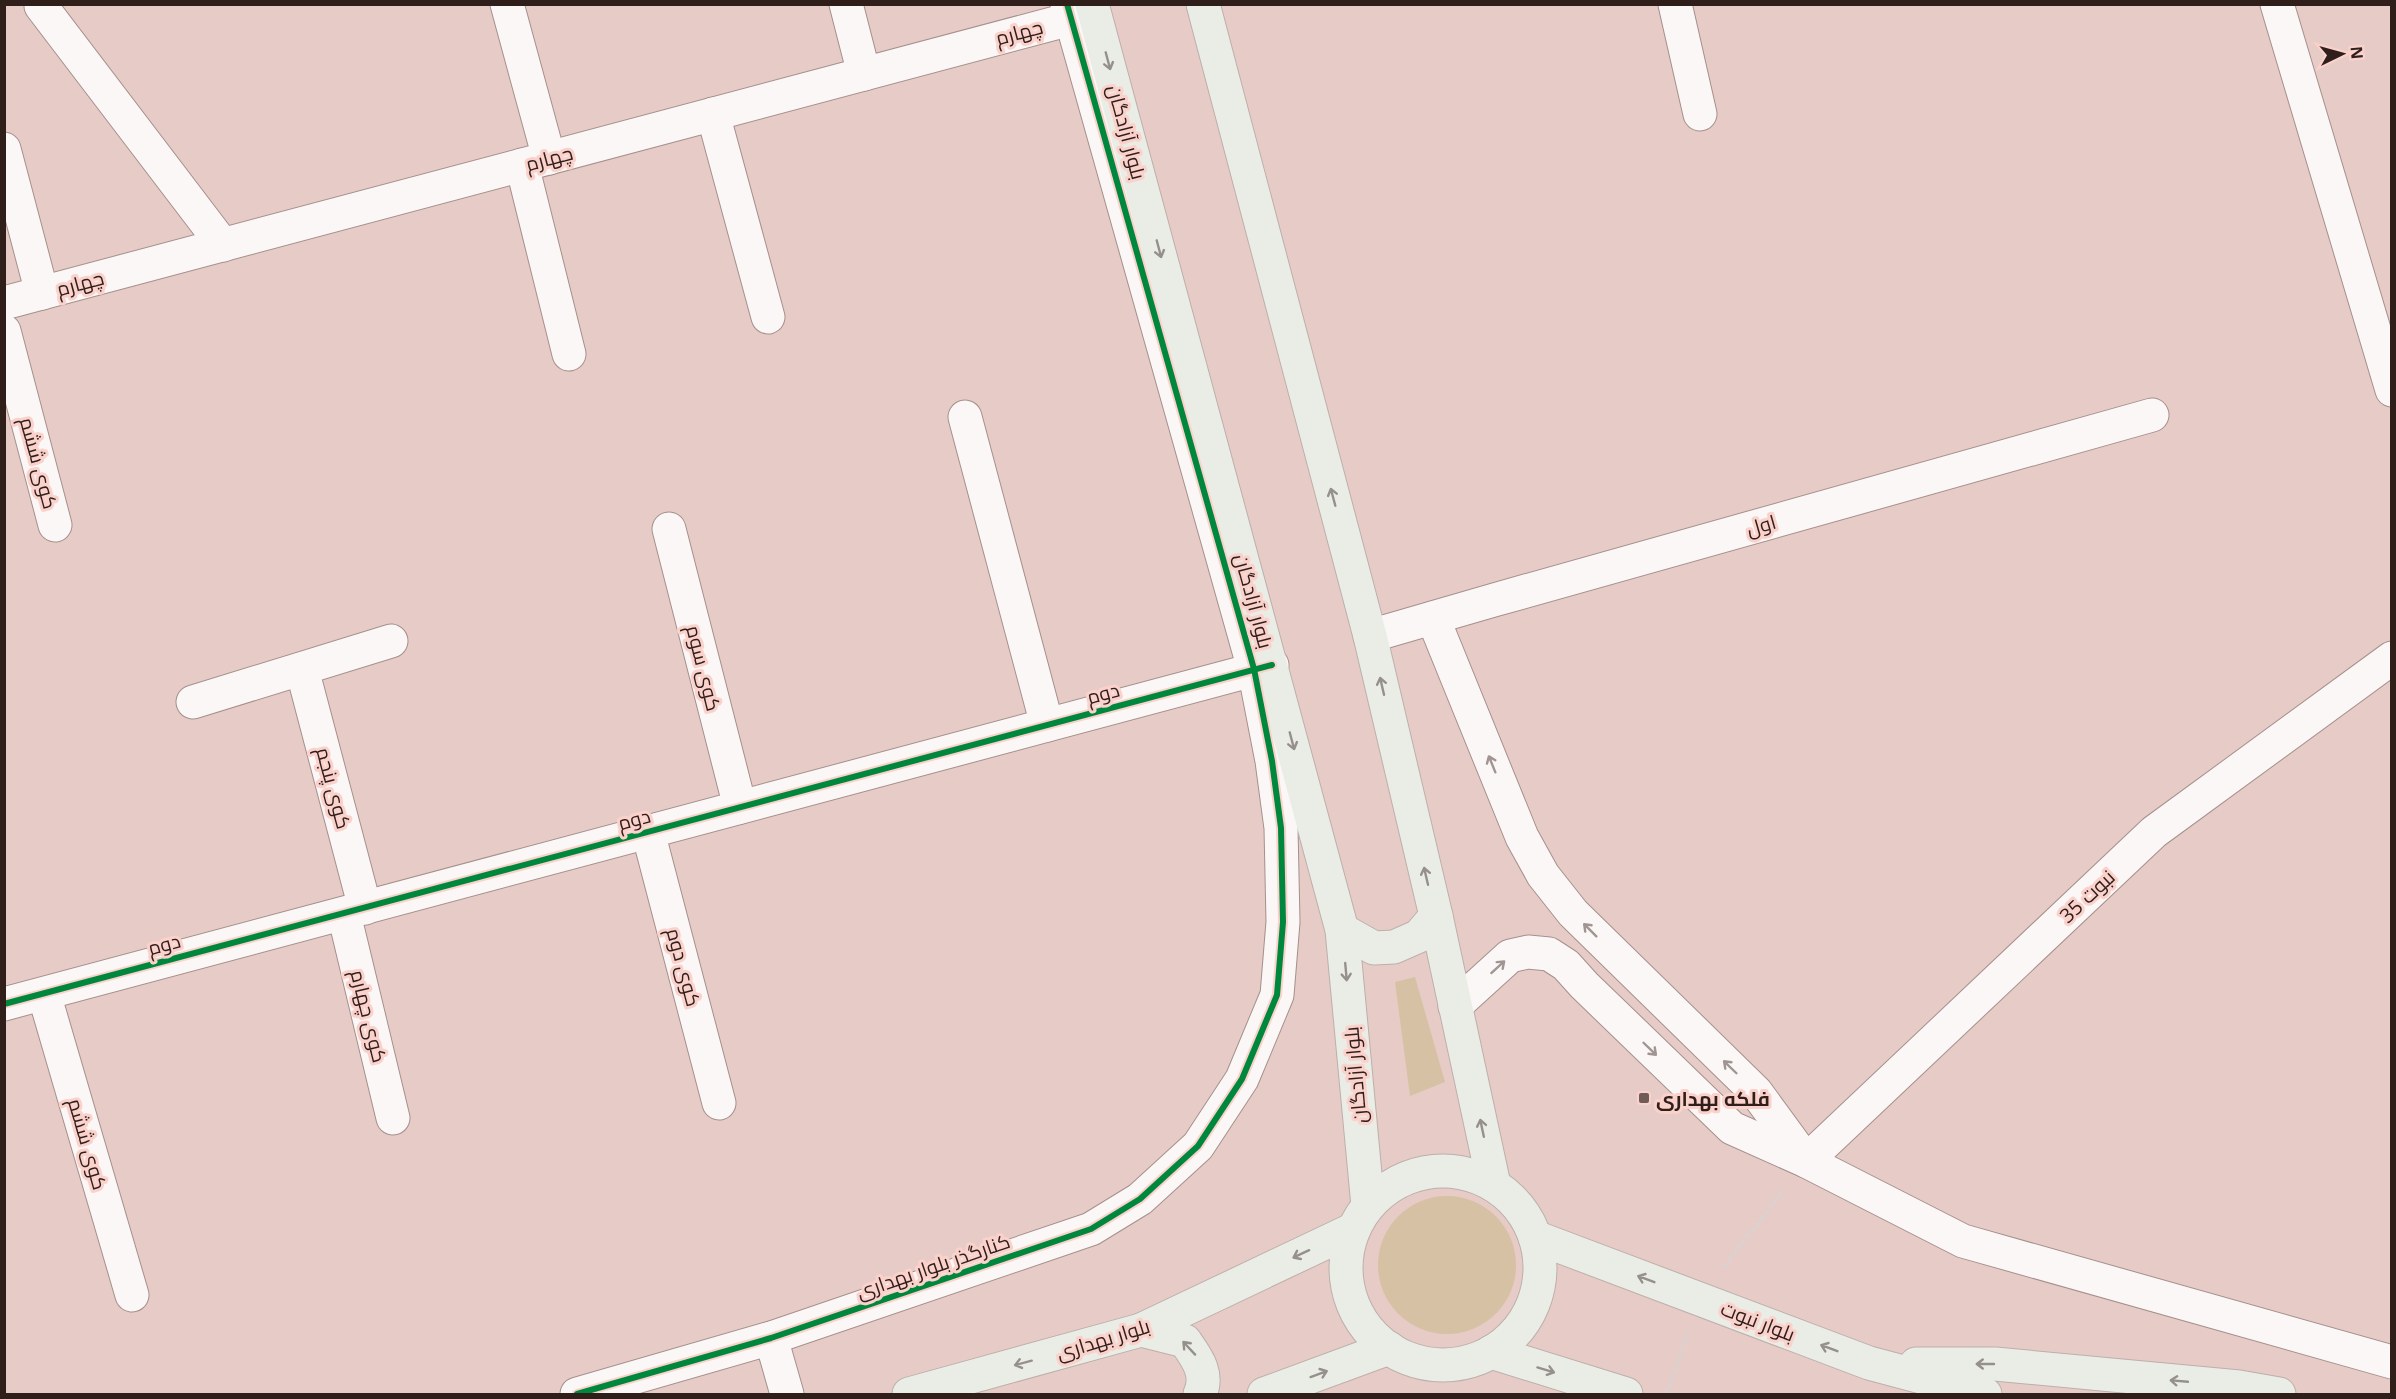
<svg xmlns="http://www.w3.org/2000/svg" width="2396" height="1399" font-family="'Open Sans',Cairo,sans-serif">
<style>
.green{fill:#d7c1a4}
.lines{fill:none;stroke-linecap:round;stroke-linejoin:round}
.minor-casing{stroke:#a5908d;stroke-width:35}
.major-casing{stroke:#bdafac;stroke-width:35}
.path{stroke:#dad2d0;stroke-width:4;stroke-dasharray:4.5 3;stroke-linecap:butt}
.minor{stroke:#fbf7f6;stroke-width:33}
.major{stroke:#eaede6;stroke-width:33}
.cycleway-casing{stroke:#fad2cb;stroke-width:10}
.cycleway{stroke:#00873e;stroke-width:6}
.oneway{stroke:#96908b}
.oneway2{stroke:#a09593}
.poi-dot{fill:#705b57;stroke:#fad2cb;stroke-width:2}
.labels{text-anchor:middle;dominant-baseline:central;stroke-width:6;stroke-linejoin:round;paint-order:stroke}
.street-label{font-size:20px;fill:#301e1b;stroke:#fad2cb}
.poi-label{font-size:20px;font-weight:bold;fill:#301e1b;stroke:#fad2cb;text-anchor:start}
</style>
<rect width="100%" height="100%" fill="#e7cbc6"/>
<g class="green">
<polygon points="1415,977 1445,1082 1410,1096 1395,982"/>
<circle cx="1447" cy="1265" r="69"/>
</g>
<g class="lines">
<defs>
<g id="minor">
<polyline points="507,4 549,158"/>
<polyline points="846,4 864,74"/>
<polyline points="1675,4 1700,114"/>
<polyline points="2277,4 2392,390"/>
<polyline points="41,6 223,245"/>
<polyline points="713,114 768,317"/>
<polyline points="4,149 42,293"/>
<polyline points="522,165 569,354"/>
<polyline points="4,303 1093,13"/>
<polyline points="4,331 55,525"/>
<polyline points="965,417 1047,725"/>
<polyline points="669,529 740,807"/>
<polyline points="1433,618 1522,837 1543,875 1573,913 1756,1092 1805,1159"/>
<polyline points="1370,636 1494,600 2152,415"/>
<polyline points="302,669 365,908"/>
<polyline points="193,702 391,641"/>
<polyline points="648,832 719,1103"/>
<polyline points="344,914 393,1118"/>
<polyline points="44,994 132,1295"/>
<polyline points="4,1004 1272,665"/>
<polyline points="1455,1006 1510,956 1528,952 1549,954 1566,965 1584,985 1732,1128 1806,1161 1963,1241 2392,1362"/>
<polyline points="1806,1161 2154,832 2392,658"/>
<polyline points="771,1338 787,1394"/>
<polyline points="577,1394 771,1338 1091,1229 1140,1199 1198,1146 1242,1079 1277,995 1283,922 1281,828 1272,761 1254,669 1067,4"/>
</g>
<g id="major">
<polyline points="1092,4 1342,930 1368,1206"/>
<polyline points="1203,4 1370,636 1436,916 1494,1185"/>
<polyline points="1342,930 1374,948 1394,947 1419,936 1436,916"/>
<circle cx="1443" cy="1268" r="97"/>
<polyline points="1535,1237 1869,1363 1985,1394"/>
<path d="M1141,1330L1185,1341C1197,1358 1209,1374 1200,1394"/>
<polyline points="1491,1352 1626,1394"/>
<polyline points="1916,1364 1995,1364 2239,1387 2279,1394"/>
<polyline points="909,1394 1141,1330 1354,1229"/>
<polyline points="1264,1394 1389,1348"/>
</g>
</defs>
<use href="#minor" class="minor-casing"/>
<use href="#major" class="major-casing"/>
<g class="path">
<polyline points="1724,1267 1782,1192"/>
<polyline points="1667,1394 1688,1333"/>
</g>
<use href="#minor" class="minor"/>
<use href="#major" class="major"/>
<defs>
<g id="cycleway">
<polyline points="4,1004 1272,665"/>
<polyline points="577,1394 771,1338 1091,1229 1140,1199 1198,1146 1242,1079 1277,995 1283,922 1281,828 1272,761 1254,669 1067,4"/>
</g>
</defs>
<use href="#cycleway" class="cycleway-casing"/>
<use href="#cycleway" class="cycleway"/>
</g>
<defs><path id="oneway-shaft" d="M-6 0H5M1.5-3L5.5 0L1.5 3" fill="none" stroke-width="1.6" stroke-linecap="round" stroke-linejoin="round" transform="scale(1.5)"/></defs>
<g class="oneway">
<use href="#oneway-shaft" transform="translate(1108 61) rotate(75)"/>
<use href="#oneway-shaft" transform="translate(1159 249) rotate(75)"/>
<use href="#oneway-shaft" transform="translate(1333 497) rotate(-105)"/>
<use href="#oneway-shaft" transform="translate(1382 686) rotate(-103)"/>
<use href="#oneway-shaft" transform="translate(1292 741) rotate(75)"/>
<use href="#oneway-shaft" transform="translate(1426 876) rotate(-103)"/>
<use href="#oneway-shaft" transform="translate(1346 972) rotate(85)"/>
<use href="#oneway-shaft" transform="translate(1482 1128) rotate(-102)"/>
<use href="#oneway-shaft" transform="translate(1301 1254) rotate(155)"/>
<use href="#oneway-shaft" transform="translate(1646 1279) rotate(-159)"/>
<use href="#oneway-shaft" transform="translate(1189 1348) rotate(-133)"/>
<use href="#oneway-shaft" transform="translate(1829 1348) rotate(-159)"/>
<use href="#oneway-shaft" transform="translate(1023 1363) rotate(165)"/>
<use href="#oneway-shaft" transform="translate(1985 1364) rotate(-180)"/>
<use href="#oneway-shaft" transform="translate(1546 1370) rotate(17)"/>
<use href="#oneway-shaft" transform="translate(1319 1374) rotate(-20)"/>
<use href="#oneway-shaft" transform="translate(2179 1381) rotate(-175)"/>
</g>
<g class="oneway2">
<use href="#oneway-shaft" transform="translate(1492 764) rotate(-112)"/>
<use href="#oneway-shaft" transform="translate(1590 930) rotate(-135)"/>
<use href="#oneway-shaft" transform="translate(1498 967) rotate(-42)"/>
<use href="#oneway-shaft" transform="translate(1650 1049) rotate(44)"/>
<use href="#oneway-shaft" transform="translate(1730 1067) rotate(-136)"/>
</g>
<rect class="poi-dot" x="1638" y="1092" width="12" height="12" rx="3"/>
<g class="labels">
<g class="street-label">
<text transform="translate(1019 32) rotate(-15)">چهارم</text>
<text transform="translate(1127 132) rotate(75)">بلوار آزادگان</text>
<text transform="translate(549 158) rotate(-15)">چهارم</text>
<text transform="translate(80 283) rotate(-15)">چهارم</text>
<text transform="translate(39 463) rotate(75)">کوی ششم</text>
<text transform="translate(1761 525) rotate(-16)">اول</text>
<text transform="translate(1254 601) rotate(75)">بلوار آزادگان</text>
<text transform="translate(704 668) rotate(76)">کوی سوم</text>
<text transform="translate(1103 693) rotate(-15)">دوم</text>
<text transform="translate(334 788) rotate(75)">کوی پنجم</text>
<text transform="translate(634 819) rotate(-15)">دوم</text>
<text transform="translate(2087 896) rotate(-43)">نبوت 35</text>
<text transform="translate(164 944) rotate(-15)">دوم</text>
<text transform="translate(684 967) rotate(75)">کوی دوم</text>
<text transform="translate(369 1016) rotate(76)">کوی چهارم</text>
<text transform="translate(1355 1075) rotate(-95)">بلوار آزادگان</text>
<text transform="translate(88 1144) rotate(74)">کوی ششم</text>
<text transform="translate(933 1266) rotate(-19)">کنارگذر بلوار بهداری</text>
<text transform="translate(1758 1321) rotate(21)">بلوار نبوت</text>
<text transform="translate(1103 1339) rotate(-17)">بلوار بهداری</text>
</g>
<g class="poi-label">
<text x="1656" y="1098">فلکه بهداری</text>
</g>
</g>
<rect width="2396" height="1399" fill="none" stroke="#301e1b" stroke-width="12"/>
<g transform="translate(2342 54) rotate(85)" stroke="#fad2cb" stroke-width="4.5" paint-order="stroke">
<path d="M0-4.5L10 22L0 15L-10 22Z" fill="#301e1b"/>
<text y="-9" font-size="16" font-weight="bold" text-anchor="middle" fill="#301e1b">N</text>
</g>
</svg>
